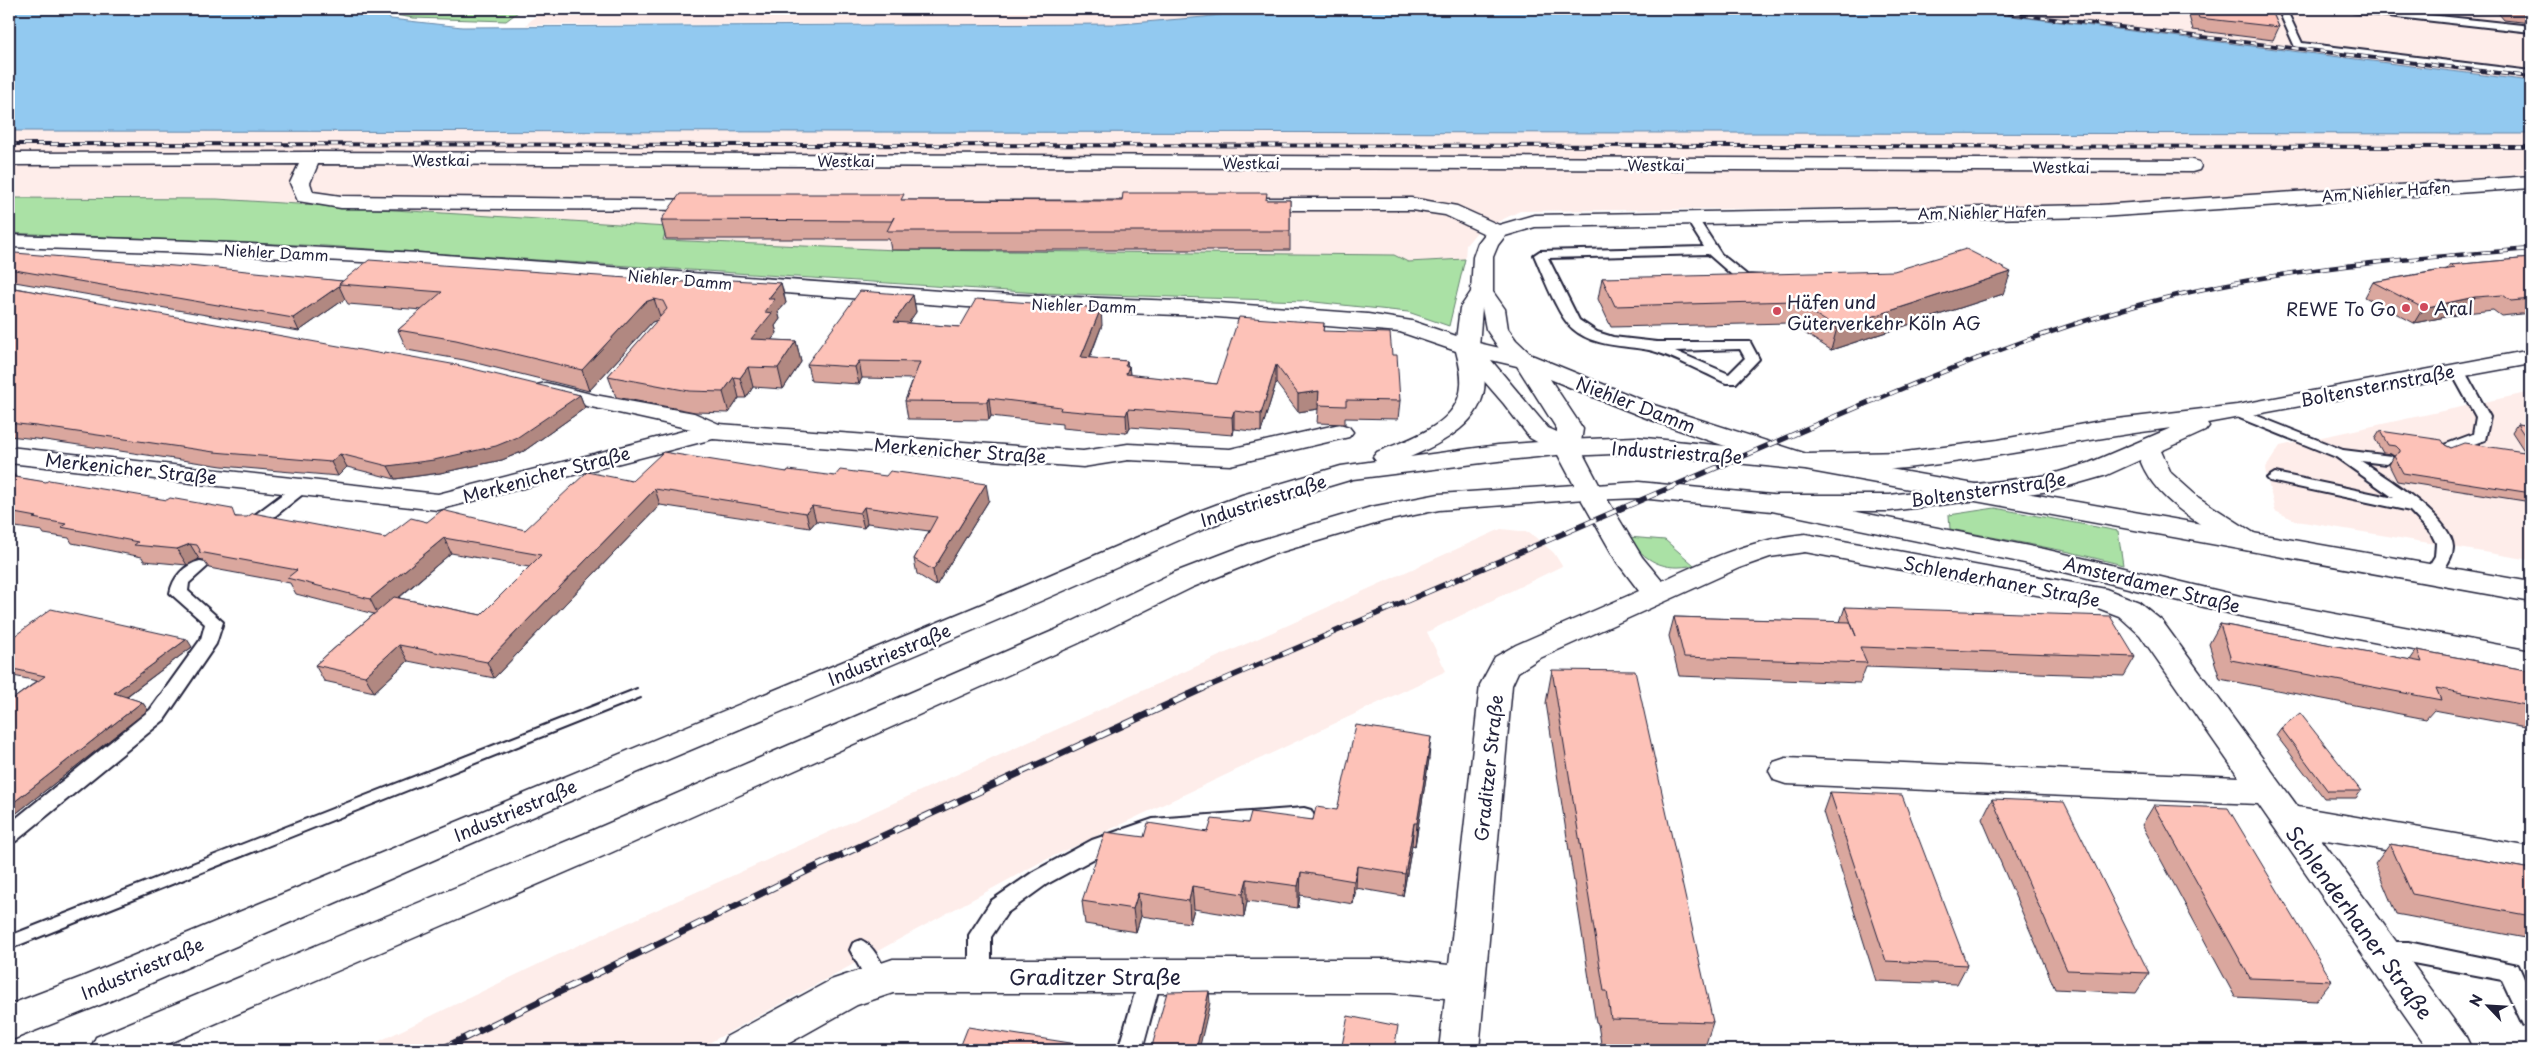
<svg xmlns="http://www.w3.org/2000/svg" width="2540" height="1059" font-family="'Playpen Sans',sans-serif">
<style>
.built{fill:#feedea}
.green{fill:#aae1a5;stroke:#668270}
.water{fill:#92c9f0;stroke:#6586a8}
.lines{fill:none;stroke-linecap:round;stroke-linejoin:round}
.service-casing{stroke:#22223b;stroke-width:4}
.minor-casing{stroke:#22223b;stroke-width:3}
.tertiary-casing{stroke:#22223b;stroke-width:3}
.secondary-casing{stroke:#22223b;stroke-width:3}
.primary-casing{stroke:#22223b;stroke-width:3}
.trunk-casing{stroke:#22223b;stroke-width:3}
.service{fill:#fff;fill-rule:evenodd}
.minor{fill:#fff;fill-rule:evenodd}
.tertiary{fill:#fff;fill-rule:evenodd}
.secondary{fill:#fff;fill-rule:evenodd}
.primary{fill:#fff;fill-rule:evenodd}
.trunk{fill:#fff;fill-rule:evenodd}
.tram-far1{stroke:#22223b;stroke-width:1}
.tram{stroke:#22223b;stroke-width:2}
.rail-far3-casing{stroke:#22223b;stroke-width:4}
.rail-far2-casing{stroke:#22223b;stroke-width:4.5}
.rail-far1-casing{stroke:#22223b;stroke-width:5.5}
.rail-casing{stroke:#22223b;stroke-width:7}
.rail-far3{stroke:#fff;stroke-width:2.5;stroke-dasharray:7;stroke-linecap:butt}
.rail-far2{stroke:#fff;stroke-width:3;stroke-dasharray:9;stroke-linecap:butt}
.rail-far1{stroke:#fff;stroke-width:4;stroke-dasharray:11;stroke-linecap:butt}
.rail{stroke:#fff;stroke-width:5;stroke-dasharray:14;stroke-linecap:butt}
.wall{fill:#daa79e;stroke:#22223b;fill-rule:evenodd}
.shaded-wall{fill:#b18881;stroke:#22223b}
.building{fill:#fdc2b8;stroke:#22223b}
.poi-dot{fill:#d1495b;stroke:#fff;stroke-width:2}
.labels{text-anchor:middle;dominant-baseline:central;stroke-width:5;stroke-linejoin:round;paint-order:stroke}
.far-street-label{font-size:15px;fill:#22223b;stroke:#fff}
.poi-label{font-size:18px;fill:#22223b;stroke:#fff;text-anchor:start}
.street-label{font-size:18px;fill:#22223b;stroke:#fff}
.near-street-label{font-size:21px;fill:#22223b;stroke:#fff}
</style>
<rect width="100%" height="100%" fill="#fff"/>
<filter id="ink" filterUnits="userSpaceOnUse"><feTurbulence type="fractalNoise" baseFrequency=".02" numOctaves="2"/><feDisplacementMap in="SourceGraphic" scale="10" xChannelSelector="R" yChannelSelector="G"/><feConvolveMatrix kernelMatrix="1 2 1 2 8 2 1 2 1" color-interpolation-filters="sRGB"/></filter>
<g filter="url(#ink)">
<g class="built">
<polygon points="543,9 1265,9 1204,17 1121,24 526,25"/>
<polygon points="1956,9 2531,9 2531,81 1958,11"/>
<polygon points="9,131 2531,134 2531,174 2096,205 1520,211 1477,232 1466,245 1465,259 1407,262 1393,255 897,250 663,240 667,228 217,199 9,198"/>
<polygon points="2531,392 2531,560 2297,521 2275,511 2265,469 2280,446"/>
<polygon points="1501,529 1529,532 1554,553 1562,566 1427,632 1446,671 1039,863 696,1050 361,1050 572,948"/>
</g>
<g class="green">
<polygon points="390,9 522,9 506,21 413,18 390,14"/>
<polygon points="9,198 217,199 667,227 663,240 897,250 1394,255 1408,262 1465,259 1449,326 1408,312 1305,301 1039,293 325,246 9,233"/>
<polygon points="1995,508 2118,531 2123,565 2070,552 1950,529 1949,515"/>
<path d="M1628,537L1665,540L1694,565C1664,572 1644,561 1628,537Z"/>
</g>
<polygon class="water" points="9,9 378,9 391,19 462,27 1121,24 1204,17 1265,9 1956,9 2531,81 2531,134 9,131"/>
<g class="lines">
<defs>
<g id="service">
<polygon points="2278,9 2286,9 2302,43 2531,71 2531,77 2295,47"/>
<polygon points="2349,9 2375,9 2531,26 2531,32 2353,12"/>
<path d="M1691,213L1695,214L1721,254L1747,275L1763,276L1765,279L1763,282H1740L1708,254L1548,258L1579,320L1597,332L1613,337L1657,342H1750L1759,359L1736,383H1726C1706,374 1669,354 1649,350C1623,345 1594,347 1573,329C1558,317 1542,273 1534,255L1540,251L1704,247L1685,217ZM1740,349L1745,358L1729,374L1675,351Z"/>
<polygon points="2457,366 2464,370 2490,417 2485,440 2446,454 2441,452 2438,449 2441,446 2473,434 2476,417 2450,370"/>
<path d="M2237,408L2343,450L2391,456L2394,459L2386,464L2361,461C2384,476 2452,518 2453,547C2453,558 2444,569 2438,578H2426L2424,574L2435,556L2436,543L2431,533L2410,511L2270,481L2267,478L2275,473L2394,498L2336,457L2232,415L2230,412L2232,409Z"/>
<polygon points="302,482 310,487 308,490 256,531 244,531 242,527 244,523 296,484"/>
<path d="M200,561L206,562L208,566L189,583L188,591L223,622L216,644L164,720L16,841L9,843V824L150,710L201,639L205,624L170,593C173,577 184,565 200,561Z"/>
<polygon points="1304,808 1311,810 1314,816 1311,822 1304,824 1154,835 1106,852 1047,884 1007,913 991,937 991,976 988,983 980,986 972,983 969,976 969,935 991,901 1033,872 1092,840 1153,819"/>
<path d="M861,940C875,946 884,968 890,981L887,988L879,991L871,988L850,950L853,943Z"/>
<polygon points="2382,942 2408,942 2518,965 2531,994 2531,1028 2523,1025 2502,980 2408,962 2382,962 2374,959 2371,952 2374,945"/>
<polygon points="1151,966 1159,969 1162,976 1142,1050 1118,1050 1140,976 1143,969"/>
</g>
<g id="minor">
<polygon points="311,152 2192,160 2199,162 2201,166 2199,170 2192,172 318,164 310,183 313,192 341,196 716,200 719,204 716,208 709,210 341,208 298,201 290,183 299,164 9,165 9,153"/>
<polygon points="2531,176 2531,188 2100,217 1535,227 1505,236 1498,245 1493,257 1493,292 1505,309 1508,329 1516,340 1538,361 1534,366 1526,368 1518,366 1500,350 1486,329 1482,308 1479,347 1475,352 1467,354 1459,352 1455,347 1460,308 1471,292 1473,257 1478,243 1485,234 1445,215 1411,210 1252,210 1245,208 1242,204 1245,200 1252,198 1411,198 1457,206 1499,225 1534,215 2100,205"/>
<polygon points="546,383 595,395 694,413 719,424 1083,451 1128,444 1230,449 1340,424 1349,427 1353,432 1349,437 1230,465 1128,460 1083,467 713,439 438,510 9,463 9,447 438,494 691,429 537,395 534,390 537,385"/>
<path d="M1590,484L1599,486L1642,557L1662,581C1708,559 1753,539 1805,534L2106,589L2139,602L2162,621L2298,807L2531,847V875L2321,839L2466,1037L2472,1050H2429L2258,804L1786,784L1774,780L1769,771L1774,762L1786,758L2239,777L2140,635L2119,616L2090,605L1805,552L1770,557L1739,568L1538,659L1518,672L1512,685L1479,1050H1439L1445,998L1391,993H893L857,1005L777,1050H720L726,1037L831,980L893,959H1391L1449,965L1480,685L1495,657L1516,645L1639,591L1617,562L1577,492L1581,486Z"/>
</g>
<path id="tertiary" d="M9,235L191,241L418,253L967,293L1205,302L1368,314L1412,321L1474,342L1534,356L1654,405L1813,456L1817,461L1813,466L1804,469C1717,447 1633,414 1550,379L1583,429L1580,448L1603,492L1599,498L1590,500L1581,498L1557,453L1530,438L1504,404L1459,352L1400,332L1205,316L967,307L418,265L191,253L9,247ZM1491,360L1517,366L1557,429V432L1548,428Z"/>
<path id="secondary" d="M2531,350V364L2207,423L2209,426L2205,431L2161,451L2171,473L2199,498L2257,535L2261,541L2257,547L2247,550L2237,547C2201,524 2156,502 2140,460L2107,475L2051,491L1890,511H1776L1767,509L1763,503L1767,497L1776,495H1890L2049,475L2089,463L2171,428C2083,439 1995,459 1906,468C1874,471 1840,469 1807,470L1798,467L1794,462L1798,457L1807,454L1905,452L1998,440L2100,421L2237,405Z"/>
<g id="primary">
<polygon points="1635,437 1805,454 2531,582 2531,602 1805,470 1635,453 1567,456 1558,453 1554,448 1558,443 1567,440"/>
<polygon points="1639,482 1772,495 2044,549 2240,596 2531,651 2531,673 2240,616 2044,567 1772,511 1639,498 1590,500 1581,498 1577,492 1581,486"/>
</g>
<g id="trunk">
<path d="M1467,340L1475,342C1480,349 1481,359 1483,368C1494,416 1448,441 1410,457L1498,445L1567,440L1576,443L1580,448L1576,453L1498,461L1353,479L1260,507L1209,527L1002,618L530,818L110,1001L9,1041V1005L82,977L982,604L1189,515L1242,495L1341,466L1376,461L1373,457L1377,452C1407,440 1459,425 1461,385C1462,372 1458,360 1455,347L1459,342Z"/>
<polygon points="1590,484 1599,486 1603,492 1599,498 1439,510 1385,521 1271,555 1193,587 1077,644 608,854 154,1050 90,1050 96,1037 584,834 1055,630 1173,573 1251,543 1371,507 1439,494"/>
</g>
</defs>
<use href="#service" class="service-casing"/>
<use href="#minor" class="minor-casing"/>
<use href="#tertiary" class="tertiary-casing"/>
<use href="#secondary" class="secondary-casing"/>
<use href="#primary" class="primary-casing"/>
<use href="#trunk" class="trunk-casing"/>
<use href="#service" class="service"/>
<use href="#minor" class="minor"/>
<use href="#tertiary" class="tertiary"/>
<use href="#secondary" class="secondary"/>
<use href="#primary" class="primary"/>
<use href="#trunk" class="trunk"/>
<polyline class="tram-far1" points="634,689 637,688"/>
<g class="tram">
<polyline points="9,935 637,688"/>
<polyline points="9,950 641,698"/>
</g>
<defs>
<g id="rail-far3">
<polyline points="1972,9 2531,77"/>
<polyline points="9,144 2531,147"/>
</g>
<path id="rail-far2" d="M1873,401C1986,353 2102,309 2223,285C2325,265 2428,257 2531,249"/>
<polyline id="rail-far1" points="1202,689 1876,399"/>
<polyline id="rail" points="440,1050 809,870 1204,688"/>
</defs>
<use href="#rail-far3" class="rail-far3-casing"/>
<use href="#rail-far2" class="rail-far2-casing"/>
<use href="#rail-far1" class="rail-far1-casing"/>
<use href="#rail" class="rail-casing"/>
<use href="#rail-far3" class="rail-far3"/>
<use href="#rail-far2" class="rail-far2"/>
<use href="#rail-far1" class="rail-far1"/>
<use href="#rail" class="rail"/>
</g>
<g class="wall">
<polygon points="2187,9 2271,9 2279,27 2273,40 2193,30"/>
<polygon points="2495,9 2531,9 2531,23 2504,20"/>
<polygon points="905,200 1290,200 1290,250 891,250 889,239 666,239 661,220"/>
<polygon points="9,257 342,281 728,285 781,283 786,303 778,312 780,319 775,326 777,333 771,340 796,341 801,362 783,389 753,387 746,398 739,398 729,413 695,412 616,397 608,376 658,320 652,322 589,391 464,360 407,350 398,330 422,310 348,304 345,299 299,331 9,281"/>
<polygon points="2531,258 2531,313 2501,316 2493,310 2466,313 2414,323 2365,297 2373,282 2447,269 2450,265"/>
<polygon points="1602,278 2003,294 1831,350 1789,323 1611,327 1598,299"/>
<polygon points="9,287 580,395 585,408 524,451 502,460 440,473 395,479 347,467 338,476 222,466 45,440 9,436"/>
<polygon points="913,295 916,312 908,323 960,327 1102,325 1090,358 1127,361 1127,366 1129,366 1130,375 1217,384 1324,323 1323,331 1392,355 1400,401 1398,419 1345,418 1345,424 1317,423 1318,409 1298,412 1276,383 1261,432 1234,429 1233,435 1130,427 1127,433 1095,431 1062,428 1062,424 991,416 989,420 908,419 905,401 913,379 862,378 859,384 811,381 807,364"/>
<polygon points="2517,424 2531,426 2531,502 2397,481 2389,465 2394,456 2391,454 2383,453 2375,439 2380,431 2445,445 2451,448 2525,452 2512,432"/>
<path d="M9,467L15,477L237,517L385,538L427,522L525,530L632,481L787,472L989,500L936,586L917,574L914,559L929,531L867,523L864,528L816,521L810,528L660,505L494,678L408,661L374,692L324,681L315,665L374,614L296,594L290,583L209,568L203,560L199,559L187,565L144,561L142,557L72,543L69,538L44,534L42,531L9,526ZM451,553L529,567L481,615L399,598Z"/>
<polygon points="1845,607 2135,657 2124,676 1866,667 1860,683 1679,676 1669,636 1674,617 1840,622"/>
<polygon points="2220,624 2410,660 2417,650 2531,671 2531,728 2434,710 2426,719 2220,679 2209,644"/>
<polygon points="9,640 192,647 126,697 142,702 148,710 9,819 9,702 37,681 9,675"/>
<polygon points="1552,670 1713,1022 1704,1050 1602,1050 1598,1024 1596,1023 1546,703"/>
<polygon points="2281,728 2361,791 2356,798 2324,798 2276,735"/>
<polygon points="1429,759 1415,846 1412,845 1403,896 1356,888 1353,904 1300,895 1298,908 1247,901 1244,917 1194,909 1190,923 1141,916 1136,932 1085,924 1082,901 1144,837 1208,832 1248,823 1313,820 1337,810"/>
<polygon points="1830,792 1967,965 1957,984 1876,981 1823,812"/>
<polygon points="1992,799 2149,973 2136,993 2055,989 1982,819"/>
<polygon points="2154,805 2332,981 2316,1001 2235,997 2142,825"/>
<polygon points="2390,844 2531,869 2531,939 2396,914 2375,864"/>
</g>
<g class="shaded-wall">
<polygon points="2011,272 2003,294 1831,350 1837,328"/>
<polygon points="781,283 786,303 778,312 780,319 775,326 777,333 756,359 751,339 765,312 768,299"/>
<polygon points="339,286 345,299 299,331 293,318"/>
<polygon points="913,295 916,312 897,340 894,322"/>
<polygon points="2475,297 2466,313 2414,323 2423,308"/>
<polygon points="654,299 661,319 652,322 589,391 582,370 645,302"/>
<polygon points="1101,308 1102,325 1083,374 1081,357"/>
<polygon points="796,341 801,362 783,389 778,368"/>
<polygon points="859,361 862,378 859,384 855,367"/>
<polygon points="1127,361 1128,370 1129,366 1131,384 1126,383 1125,366"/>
<polygon points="1276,365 1276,383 1261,432 1261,414"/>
<polygon points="748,367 753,387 746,398 740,378"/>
<polygon points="734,377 739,398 729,413 723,392"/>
<polygon points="1319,391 1318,409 1298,412 1298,394"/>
<polygon points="580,395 585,408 524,451 502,460 440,473 395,479 388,466"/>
<polygon points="989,398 991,416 989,420 987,402"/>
<polygon points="1128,409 1130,427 1127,433 1126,415"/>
<polygon points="1234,411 1234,429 1233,435 1232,417"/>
<polygon points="340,454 347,467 338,476 331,462"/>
<polygon points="9,467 17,479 9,485"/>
<polygon points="986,484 989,500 936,586 933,570"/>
<polygon points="655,489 660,505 494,678 487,662"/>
<polygon points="812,506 816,521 810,528 806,513"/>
<polygon points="864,507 867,523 864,528 860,513"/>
<polygon points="444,538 451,553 378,615 370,599"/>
<polygon points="190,544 199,559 187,565 177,549"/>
<polygon points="187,639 192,647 120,701 114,693"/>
<polygon points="399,645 408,661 374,692 365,676"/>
<polygon points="142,702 148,710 9,819 9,806"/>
<polygon points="1431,737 1429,759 1415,846 1417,823"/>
<polygon points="1414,823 1412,845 1403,896 1405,874"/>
<polygon points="1357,866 1356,888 1353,904 1354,881"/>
<polygon points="1301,872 1300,895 1298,908 1298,886"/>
<polygon points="1247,879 1247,901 1244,917 1243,894"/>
<polygon points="1192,886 1194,909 1190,923 1189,901"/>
<polygon points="1138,893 1141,916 1136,932 1133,909"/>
<polygon points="1209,991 1210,1003 1199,1050 1196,1050"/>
</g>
<g class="building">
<polygon points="2196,9 2271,9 2279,27 2199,18"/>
<polygon points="1123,193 1267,193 1266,200 1290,200 1290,231 887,231 894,217 892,221 661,220 680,194 904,194 901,200 1122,201"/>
<polygon points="1966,249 2011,272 1837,328 1794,301 1615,306 1602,278 1894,271"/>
<polygon points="15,253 186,267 189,265 342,281 339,284 339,286 293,318 9,269 9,257"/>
<polygon points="2531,258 2531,299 2511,301 2503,295 2475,297 2423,308 2373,282 2455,268 2450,265"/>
<polygon points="369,260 728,285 732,280 781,283 768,299 775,299 765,312 772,313 751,339 796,341 778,368 748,367 740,378 734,377 723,392 689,391 608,376 667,309 663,301 654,299 645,302 582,370 456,340 398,330 442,292 339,284"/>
<polygon points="9,287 383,354 384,352 457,365 580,395 518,437 496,446 434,460 388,466 340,454 331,462 214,452 36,426 9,423"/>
<polygon points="860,291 913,295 894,322 960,327 976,299 1101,308 1081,357 1127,361 1125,366 1129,366 1126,374 1217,384 1239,317 1324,323 1323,331 1390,333 1392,355 1397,355 1400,401 1346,400 1346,406 1318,405 1319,391 1298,394 1276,365 1261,414 1234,411 1232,417 1128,409 1126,415 1094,413 1060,410 1061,407 989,398 987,402 905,401 920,362 859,361 855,367 807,364"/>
<polygon points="2517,424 2531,426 2531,445"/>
<polygon points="2380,431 2442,440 2445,445 2451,448 2464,443 2531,453 2531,493 2403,473 2394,456 2400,452 2400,450 2396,446 2388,445"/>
<polygon points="663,452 787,472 788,470 835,476 840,470 886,476 890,471 986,484 933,570 914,559 937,517 864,507 860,513 812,506 806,513 655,489 487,662 399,645 365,676 315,665 394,597 481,615 541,555 444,538 370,599 287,578 297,570 199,552 200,550 197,545 190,544 177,549 134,545 138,542 61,527 66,524 33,518 36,517 9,512 9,476 46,482 49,480 167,500 170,498 232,509 235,517 247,517 253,513 385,538 411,518 427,522 442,510 525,530 587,472 632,481"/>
<polygon points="1845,607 2110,616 2135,657 1860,647 1867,663 1684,657 1674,617 1850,622 1856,636"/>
<polygon points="51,609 187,639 114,693 142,702 9,806 9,702 45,676 9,668 9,640"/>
<polygon points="2220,624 2422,662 2417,650 2531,671 2531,706 2436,688 2441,700 2231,660"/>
<polygon points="1552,670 1635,671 1713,1022 1611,1019 1607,991 1604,991"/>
<polygon points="2300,713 2361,791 2328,791 2281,728"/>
<polygon points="1356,725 1431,737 1417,823 1414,823 1405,874 1357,866 1354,881 1301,872 1298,886 1247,879 1243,894 1192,886 1189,901 1138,893 1133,909 1082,901 1105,832 1144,837 1148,823 1208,832 1212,819 1248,823 1251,812 1313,820 1316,807 1337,810"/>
<polygon points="1830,792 1902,795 1967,965 1886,961"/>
<polygon points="1992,799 2064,802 2149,973 2067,970"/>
<polygon points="2154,805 2228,808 2332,981 2250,978"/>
<polygon points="2390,844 2531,869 2531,916 2412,894"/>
<polygon points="1209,991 1196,1050 1151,1050 1167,992"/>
<polygon points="1348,1016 1398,1026 1394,1050 1341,1050"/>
<polygon points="968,1027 1115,1050 959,1050"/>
</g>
</g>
<g class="poi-dot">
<circle cx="2424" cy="307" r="5"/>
<circle cx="2406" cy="308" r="5"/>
<circle cx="1777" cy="311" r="5"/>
</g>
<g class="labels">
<g class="far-street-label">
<text x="441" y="159">Westkai</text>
<text x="846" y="160">Westkai</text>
<text x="1251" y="162">Westkai</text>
<text x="1656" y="164">Westkai</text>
<text x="2061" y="166">Westkai</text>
<text transform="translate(2386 191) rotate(-4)">Am Niehler Hafen</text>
<text transform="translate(1982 212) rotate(-1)">Am Niehler Hafen</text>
<text transform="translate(276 252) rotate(3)">Niehler Damm</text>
<text transform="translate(680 279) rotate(5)">Niehler Damm</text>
<text transform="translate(1084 305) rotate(2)">Niehler Damm</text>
</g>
<g class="poi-label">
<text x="1787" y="301">Häfen und<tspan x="1787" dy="21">Güterverkehr Köln AG</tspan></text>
<text x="2434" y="307">Aral</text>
<text x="2396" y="308" text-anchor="end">REWE To Go</text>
</g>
<g class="street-label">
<text transform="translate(2377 385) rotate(-11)">Boltensternstraße</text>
<text transform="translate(1636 404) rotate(21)">Niehler Damm</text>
<text transform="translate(960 450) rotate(4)">Merkenicher Straße</text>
<text transform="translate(1677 452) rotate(4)">Industriestraße</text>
<text transform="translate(131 468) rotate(6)">Merkenicher Straße</text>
<text transform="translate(546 474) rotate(-15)">Merkenicher Straße</text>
<text transform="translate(1988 489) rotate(-8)">Boltensternstraße</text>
<text transform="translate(1263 500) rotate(-18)">Industriestraße</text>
<text transform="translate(2002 581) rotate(11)">Schlenderhaner Straße</text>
<text transform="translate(2152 584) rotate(14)">Amsterdamer Straße</text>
<text transform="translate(889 654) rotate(-23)">Industriestraße</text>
<text transform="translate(1488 768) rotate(-84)">Graditzer Straße</text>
<text transform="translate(515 810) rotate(-23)">Industriestraße</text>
<text transform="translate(142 968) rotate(-23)">Industriestraße</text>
</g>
<g class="near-street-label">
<text transform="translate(2360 922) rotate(54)">Schlenderhaner Straße</text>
<text x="1095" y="976">Graditzer Straße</text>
</g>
</g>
<rect width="2540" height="1059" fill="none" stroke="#fff" stroke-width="30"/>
<rect x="15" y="15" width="2510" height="1029" fill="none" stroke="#22223b" stroke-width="2" filter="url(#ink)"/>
<g transform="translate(2488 1006) rotate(295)" stroke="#ffffff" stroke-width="4" paint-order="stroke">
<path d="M0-4L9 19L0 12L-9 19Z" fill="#22223b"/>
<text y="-8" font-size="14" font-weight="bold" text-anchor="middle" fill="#22223b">N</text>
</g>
</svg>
